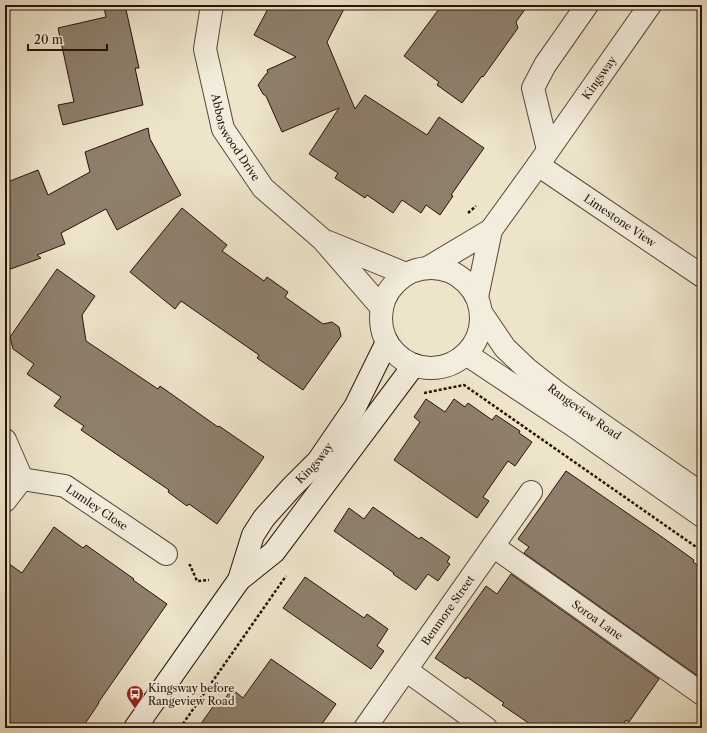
<svg xmlns="http://www.w3.org/2000/svg" width="707" height="733" font-family="'Libre Caslon Text',serif">
<style>
.building{fill:#8e7f6d;stroke:#281208}
.lines{fill:none;stroke-linecap:round;stroke-linejoin:round}
.minor-casing{stroke:#594638;stroke-width:24}
.tertiary-casing{stroke:#594638;stroke-width:24}
.secondary-casing{stroke:#281208;stroke-width:24}
.path{stroke:#281208;stroke-width:2.5;stroke-dasharray:3 2;stroke-linecap:butt}
.minor{stroke:#f3eddd;stroke-width:22}
.tertiary{stroke:#f3eddd;stroke-width:22}
.secondary{stroke:#f3eddd;stroke-width:22}
.labels{text-anchor:middle;dominant-baseline:central;stroke-width:4;stroke-linejoin:round;paint-order:stroke}
.street-label{font-size:11px;fill:#281208;stroke:#f3eddd}
.poi-label{font-size:11px;fill:#281208;stroke:#f3eddd;text-anchor:start}
</style>
<rect width="100%" height="100%" fill="#ede4ca"/>
<filter id="stains"><feTurbulence type="fractalNoise" baseFrequency=".005" numOctaves="4"/><feColorMatrix values="0 0 0 0 .2 0 0 0 0 .09 0 0 0 0 .02 0 0 0 .5 -.17"/></filter>
<radialGradient id="worn" r=".72"><stop offset=".6" stop-color="#630" stop-opacity="0"/><stop offset="1" stop-color="#630" stop-opacity=".3"/></radialGradient>
<g class="building">
<polygon points="117,5 125,5 139,68 135,68 143,105 63,125 58,105 74,102 58,28 106,17 104,8"/>
<polygon points="270,5 346,5 327,42 355,109 365,95 427,135 439,117 484,148 451,195 453,196 440,215 426,205 421,213 402,200 393,213 367,195 365,198 335,178 338,173 309,154 339,108 282,132 266,96 263,94 258,85 266,74 268,73 267,70 296,57 254,35"/>
<polygon points="442,5 528,5 516,22 518,28 483,77 482,76 462,103 437,85 439,82 404,56"/>
<polygon points="148,128 150,139 181,195 117,230 106,209 61,233 65,244 37,255 41,258 5,271 5,183 38,170 48,195 90,172 85,152"/>
<polygon points="182,208 227,245 222,251 264,281 267,277 288,292 285,297 323,324 332,322 339,327 341,336 303,390 257,358 259,355 181,301 175,309 130,272"/>
<polygon points="57,269 95,296 82,315 86,341 158,389 160,386 218,427 219,426 264,457 217,524 189,504 187,506 168,492 169,490 81,430 84,426 54,406 61,397 27,374 34,364 13,349 10,337"/>
<polygon points="426,399 445,412 454,399 465,407 468,403 492,420 496,415 520,431 519,433 532,442 515,466 508,461 483,497 489,501 477,518 394,460 420,422 414,417"/>
<polygon points="566,471 662,537 694,560 693,562 702,568 702,679 524,553 529,547 518,539"/>
<polygon points="373,507 419,539 421,537 450,557 447,562 450,564 438,581 428,574 416,590 393,574 394,573 334,531 349,508 364,519"/>
<polygon points="54,527 83,548 86,545 134,579 133,580 167,604 98,703 99,703 82,728 5,728 5,561 22,573"/>
<polygon points="511,574 659,679 629,722 626,720 621,728 536,728 502,705 504,703 467,677 466,679 435,658 486,586 497,594"/>
<polygon points="305,577 364,618 367,614 388,629 377,646 384,651 371,669 283,608"/>
<polygon points="271,659 336,704 319,728 198,728 219,698 223,701 232,689 243,698"/>
</g>
<g class="lines">
<defs>
<g id="minor">
<polyline points="548,150 533,88 545,65 587,5"/>
<path id="s1" d="M538,165L702,276"/>
<polyline points="5,440 22,479"/>
<path id="s2" d="M22,479L65,486L166,554"/>
<polyline points="5,501 22,479"/>
<path id="s3" d="M493,546L702,694"/>
<polyline points="406,670 486,728"/>
<path id="s4" d="M365,728L531,492"/>
</g>
<g id="tertiary">
<path id="s5" d="M212,5L205,49L223,129L263,188L323,240L382,308"/>
<polyline points="328,242 406,274"/>
<path id="s6" d="M429,267L491,230L538,165L650,5"/>
<circle cx="431" cy="318" r="50"/>
<polyline points="477,297 491,230"/>
<path id="s7" d="M482,314L505,348L527,369L555,391L604,426L702,494"/>
<polyline points="466,354 571,424 702,516"/>
</g>
<g id="secondary">
<path id="s8" d="M239,580L253,535L264,518L291,488L318,461L355,407L387,342"/>
<polyline points="135,728 239,580 274,552 414,365"/>
</g>
</defs>
<use href="#minor" class="minor-casing"/>
<use href="#tertiary" class="tertiary-casing"/>
<use href="#secondary" class="secondary-casing"/>
<g class="path">
<polyline points="468,213 476,206"/>
<polyline points="424,393 464,385 702,551"/>
<polyline points="189,566 190,565 197,581 209,580"/>
<polyline points="180,728 286,576"/>
</g>
<use href="#minor" class="minor"/>
<use href="#tertiary" class="tertiary"/>
<use href="#secondary" class="secondary"/>
</g>
<defs>
<symbol id="bus-pin" viewBox="-11 -11 22 30"><path d="M0 17L-7.5 6A9.5 9.5 0 1 1 7.5 6Z" fill="#8f2418" stroke="#f3eddd"/><path d="M-5-6H5V4H4V6H2V4H-2V6H-4V4H-5ZM-3.5-4V0h7V-4ZM-3.5 1.2v1.5H-2V1.2ZM2 1.2v1.5H3.5V1.2Z" fill="#fff"/></symbol>
</defs>
<g fill-rule="evenodd">
<use href="#bus-pin" x="125" y="684" width="20" height="27"/>
</g>
<g class="labels">
<g class="street-label">
<text stroke="none"><textPath href="#s6" startOffset="259">Kingsway</textPath></text>
<text stroke="none"><textPath href="#s5" startOffset="139">Abbotswood Drive</textPath></text>
<text stroke="none"><textPath href="#s1" startOffset="99">Limestone View</textPath></text>
<text stroke="none"><textPath href="#s7" startOffset="143">Rangeview Road</textPath></text>
<text stroke="none"><textPath href="#s8" startOffset="142">Kingsway</textPath></text>
<text stroke="none"><textPath href="#s2" startOffset="82">Lumley Close</textPath></text>
<text stroke="none"><textPath href="#s4" startOffset="144">Benmore Street</textPath></text>
<text stroke="none"><textPath href="#s3" startOffset="128">Soroa Lane</textPath></text>
</g>
<g class="poi-label">
<text x="148" y="688">Kingsway before<tspan x="148" dy="13">Rangeview Road</tspan></text>
</g>
</g>
<rect width="707" height="733" fill="none" stroke="#ede4ca" stroke-width="20"/>
<rect x="6" y="6" width="695" height="721" fill="none" stroke="#281208" stroke-width="2"/>
<rect x="10" y="10" width="687" height="713" fill="none" stroke="#281208"/>
<path d="M28 44v6h79v-6" fill="none" stroke="#281208" stroke-width="2"/>
<text x="34" y="44" font-size="12" fill="#281208" stroke="#f3eddd" stroke-width="3" paint-order="stroke">20 m</text>
<rect width="100%" height="100%" filter="url(#stains)"/>
<rect width="100%" height="100%" fill="url(#worn)"/>
</svg>
